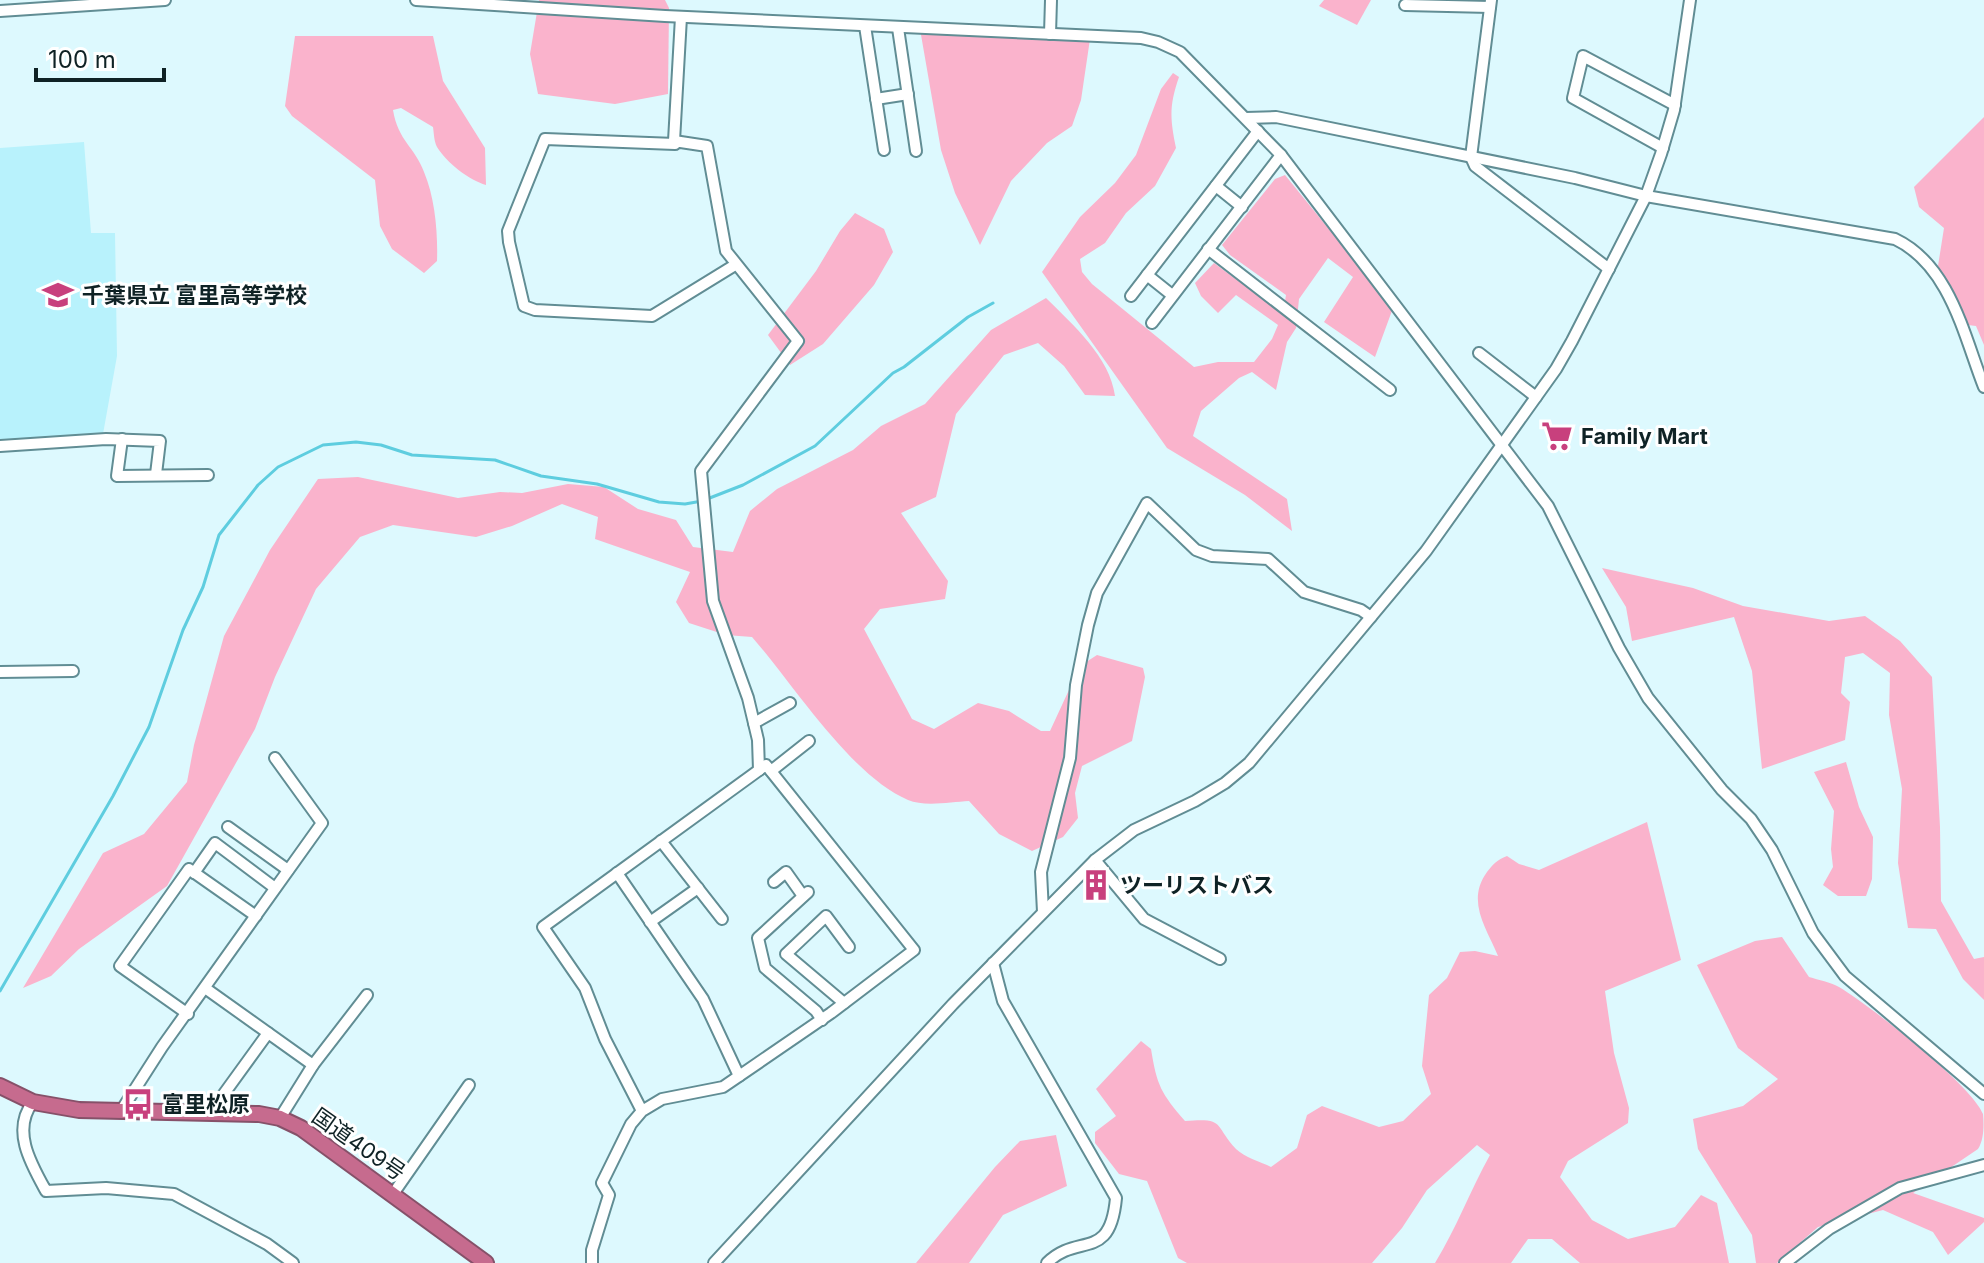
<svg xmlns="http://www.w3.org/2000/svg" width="1984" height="1263" font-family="Inter,'Noto Sans JP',sans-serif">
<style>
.built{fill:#b8f2fc}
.green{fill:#fab3cc}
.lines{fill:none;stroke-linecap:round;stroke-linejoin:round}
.stream{stroke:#5ecddf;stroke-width:3}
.minor-casing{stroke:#618d94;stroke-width:14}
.highway-casing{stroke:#865169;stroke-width:18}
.minor{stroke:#fff;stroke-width:10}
.highway{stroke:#c66b8e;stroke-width:14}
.labels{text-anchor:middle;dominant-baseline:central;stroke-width:6;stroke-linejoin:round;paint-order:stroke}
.poi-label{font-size:22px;font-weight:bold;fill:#0f2225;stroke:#fff;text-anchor:start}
.street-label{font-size:22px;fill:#0f2225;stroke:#fff}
</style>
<rect width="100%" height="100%" fill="#ddf9fe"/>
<polygon class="built" points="84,142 91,233 115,233 117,356 103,434 0,442 0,148"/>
<g class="green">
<polygon points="539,0 665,0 669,8 668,94 615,104 538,94 530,54"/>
<polygon points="1324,0 1371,0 1357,25 1319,6"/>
<polygon points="920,29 1090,39 1081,100 1072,126 1047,143 1011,181 980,245 955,193 941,150"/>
<path d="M295,36H433L443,81L485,148L486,185C469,180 447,163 437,147C434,141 434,134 433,127L401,108L393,110C398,141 415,147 424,172C435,198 438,233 437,261L424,273L392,249L380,226L375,180L292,116L285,106Z"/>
<path d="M1173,73L1179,77C1169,106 1170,119 1176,148L1155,186L1126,213L1105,243L1080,259L1082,272L1092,284L1194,367L1218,362H1254L1272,339L1278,325L1236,295L1218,313L1201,296L1195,283L1214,263L1283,314L1286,295L1230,255L1222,245L1275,179L1285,175L1393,308L1375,357L1324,322L1353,277L1328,258L1299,299L1296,328L1287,342L1276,390L1252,372L1239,378L1201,411L1193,436L1287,499L1292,531L1245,495L1167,448L1042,272L1080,217L1115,183L1136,155L1161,89Z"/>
<polygon points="1984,117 1984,345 1976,326 1968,325 1938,266 1944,228 1919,207 1914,187"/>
<polygon points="855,213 884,229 893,252 874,285 823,344 790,365 768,335 816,271 840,231"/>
<path d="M1046,298C1073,325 1110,357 1115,396L1085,395L1064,366L1038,343L1004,355L956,414L936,497L901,513L948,581L945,599L880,609L864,629L912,719L934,729L978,703L1009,711L1041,731H1050L1080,666L1097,655L1143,668L1145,677L1132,741L1082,766L1075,793L1078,818L1063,837L1032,851L999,834L969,801C951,802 924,807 908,800C850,775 794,685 752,637L726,635L689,623L676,602L690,572L595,539L598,517L562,504L512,526L476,537L393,525L360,537L316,589L275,677L255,729L167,886L79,949L51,976L23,988L103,853L144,834L187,782L194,745L224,636L270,550L318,479L358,477L458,498L500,492L522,493L568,484L604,487L638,509L676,520L693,547L733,552L750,511L777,489L853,450L881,426L925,404L991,330Z"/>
<polygon points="1602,568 1693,588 1743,606 1829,621 1865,616 1900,641 1932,677 1940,827 1941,901 1974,959 1984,957 1984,1000 1963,979 1936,929 1908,928 1898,863 1902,789 1889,715 1890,673 1863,653 1845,657 1841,693 1850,702 1845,740 1762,769 1752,671 1734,617 1632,641 1626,607"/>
<polygon points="1846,762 1859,807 1873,837 1872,879 1866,896 1838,896 1823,885 1833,867 1831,849 1834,811 1814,772"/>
<path d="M1647,822L1681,960L1605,991L1614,1053L1629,1108L1628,1123L1568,1161L1560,1177L1592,1220L1628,1239L1675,1227L1701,1195L1717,1203L1729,1263H1580L1552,1239H1528L1511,1263H1435C1456,1229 1470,1191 1490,1155L1477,1145L1427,1190L1402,1228L1372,1263H1187L1178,1258L1147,1181L1119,1174L1095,1143V1132L1116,1116L1096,1089L1141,1041L1151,1049C1157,1086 1161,1093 1185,1121C1226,1118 1213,1124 1236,1149C1244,1157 1261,1162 1271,1167L1297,1148L1307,1115L1322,1106L1379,1127L1403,1121L1431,1094L1422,1066L1429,995L1447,978L1460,952L1475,951L1498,956C1486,927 1466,901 1487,872C1493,864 1497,860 1507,856L1519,864L1539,870Z"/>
<path d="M1782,937L1809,977C1819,980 1830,982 1839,987C1869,1005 1972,1085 1983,1114C1984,1125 1984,1140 1978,1149L1913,1193L1984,1218V1222L1948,1255L1933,1232L1883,1210L1818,1227L1777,1263H1756L1752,1235L1698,1149L1693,1119L1743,1106L1778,1079L1738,1048L1697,965L1755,941Z"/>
<polygon points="1056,1135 1067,1186 1003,1215 969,1263 916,1263 995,1167 1020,1141"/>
</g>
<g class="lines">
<polyline class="stream" points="0,991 113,796 149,727 183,630 203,587 219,535 258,485 278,467 323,445 356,442 381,445 412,455 495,460 541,476 597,484 659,502 685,504 702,501 743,485 815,446 893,373 904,367 968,317 993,303"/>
<defs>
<g id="minor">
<polyline points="416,0 665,16 1141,38 1158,42 1180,52 1281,155 1548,506 1619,648 1648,698 1722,790 1751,819 1772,850 1813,933 1845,976 1984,1094"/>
<polyline points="1491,0 1471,157 1475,166 1609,269"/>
<polyline points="1405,5 1490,7"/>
<polyline points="0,11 165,0"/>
<polyline points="865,26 884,150"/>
<polyline points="898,28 916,151"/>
<polyline points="1050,34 1051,0"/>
<polyline points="876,99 908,94"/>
<path d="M1246,118L1276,117L1575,178L1646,196L1895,239C1950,265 1964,336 1984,387"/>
<polyline points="674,141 681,17"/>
<polyline points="1663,148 1573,98 1583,56 1675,105"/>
<polyline points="1216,186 1242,207"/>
<polyline points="1208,249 1390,390"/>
<polyline points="735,265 652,316 535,310 524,306 509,242 508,231 545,139 675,144 674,141 707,146 726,251 798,341 701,471 713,601 748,698 758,740 759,770"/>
<polyline points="1147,275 1172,295"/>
<polyline points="1131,296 1258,131"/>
<polyline points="1152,323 1281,155"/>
<polyline points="1479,353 1536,397"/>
<polyline points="122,439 117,476 208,475"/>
<polyline points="0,446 106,439 160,441 156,474"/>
<polyline points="0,672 73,671"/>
<polyline points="754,723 790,703"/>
<polyline points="771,771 809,741"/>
<polyline points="228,827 288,870"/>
<polyline points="661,841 722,919"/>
<polyline points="1095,860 1144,919 1220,959"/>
<polyline points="194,873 215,843 275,888"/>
<polyline points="617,873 703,999 739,1076"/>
<polyline points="774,882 786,872 803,896"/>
<polyline points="808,892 758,938 765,968 816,1011 822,1020"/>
<polyline points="1043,912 1041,872 1070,758 1076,685 1088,625 1097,593 1147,503 1196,550 1212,556 1268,559 1304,592 1361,610 1371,617"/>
<polyline points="650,922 698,888"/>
<path d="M993,963L1003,1001L1116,1198C1110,1263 1078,1232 1047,1263"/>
<polyline points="205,988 313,1065"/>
<polyline points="844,1003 786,954 826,916 849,947"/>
<polyline points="188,1014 120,966 189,869 256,916"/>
<path d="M33,1102C11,1130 31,1164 46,1191L106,1188L174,1194L267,1244L293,1263"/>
<polyline points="121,1111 162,1047 322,823 275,758"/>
<polyline points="210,1113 268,1033"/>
<polyline points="280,1118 313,1065 367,995"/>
<polyline points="393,1194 469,1085"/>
<polyline points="592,1263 592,1250 609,1195 602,1183 631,1124 642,1111 662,1099 723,1087 831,1013 914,950 766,765 543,927 585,988 605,1039 642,1111"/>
<polyline points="714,1263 953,1004 1095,860 1134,830 1195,801 1225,783 1249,763 1426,551 1556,369 1572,341 1646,196 1661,154 1674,110 1690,0"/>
<polyline points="1785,1263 1829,1229 1900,1188 1984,1165"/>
</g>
<polyline id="highway" points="0,1086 33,1102 79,1110 259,1114 280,1118 301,1128 486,1263"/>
</defs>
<use href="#minor" class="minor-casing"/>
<use href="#highway" class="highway-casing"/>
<use href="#minor" class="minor"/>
<use href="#highway" class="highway"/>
</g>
<defs>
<symbol id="school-bare" viewBox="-9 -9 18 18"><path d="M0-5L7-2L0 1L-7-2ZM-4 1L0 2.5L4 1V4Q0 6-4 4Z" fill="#c8407d" stroke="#fff" stroke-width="2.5" paint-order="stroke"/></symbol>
<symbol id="supermarket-bare" viewBox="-9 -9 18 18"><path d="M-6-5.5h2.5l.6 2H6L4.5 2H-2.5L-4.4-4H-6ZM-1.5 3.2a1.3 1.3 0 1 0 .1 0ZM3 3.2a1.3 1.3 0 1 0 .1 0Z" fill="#c8407d" stroke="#fff" stroke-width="2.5" paint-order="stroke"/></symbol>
<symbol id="building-bare" viewBox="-9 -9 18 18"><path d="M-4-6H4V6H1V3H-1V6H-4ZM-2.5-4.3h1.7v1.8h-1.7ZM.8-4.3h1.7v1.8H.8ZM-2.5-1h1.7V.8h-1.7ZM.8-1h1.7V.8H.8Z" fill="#c8407d" stroke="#fff" stroke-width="2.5" paint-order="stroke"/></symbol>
<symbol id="bus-bare" viewBox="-9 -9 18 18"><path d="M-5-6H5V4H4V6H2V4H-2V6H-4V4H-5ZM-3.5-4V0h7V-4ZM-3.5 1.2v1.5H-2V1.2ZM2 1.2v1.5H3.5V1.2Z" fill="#c8407d" stroke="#fff" stroke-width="2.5" paint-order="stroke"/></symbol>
</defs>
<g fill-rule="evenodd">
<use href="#school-bare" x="36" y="273" width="44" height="44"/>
<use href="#supermarket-bare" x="1535" y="414" width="44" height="44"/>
<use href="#building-bare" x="1074" y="863" width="44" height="44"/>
<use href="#bus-bare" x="116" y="1082" width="44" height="44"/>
</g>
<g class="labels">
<g class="poi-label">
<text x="82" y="295">千葉県立 富里高等学校</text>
<text x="1581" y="436">Family Mart</text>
<text x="1120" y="885">ツーリストバス</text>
<text x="162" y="1104">富里松原</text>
</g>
<g class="street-label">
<text transform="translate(359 1144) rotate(35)">国道409号</text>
</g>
</g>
<path d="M36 68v12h128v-12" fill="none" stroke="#0f2225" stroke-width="4"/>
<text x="48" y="68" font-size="24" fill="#0f2225" stroke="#ffffff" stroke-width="6" paint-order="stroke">100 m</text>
</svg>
